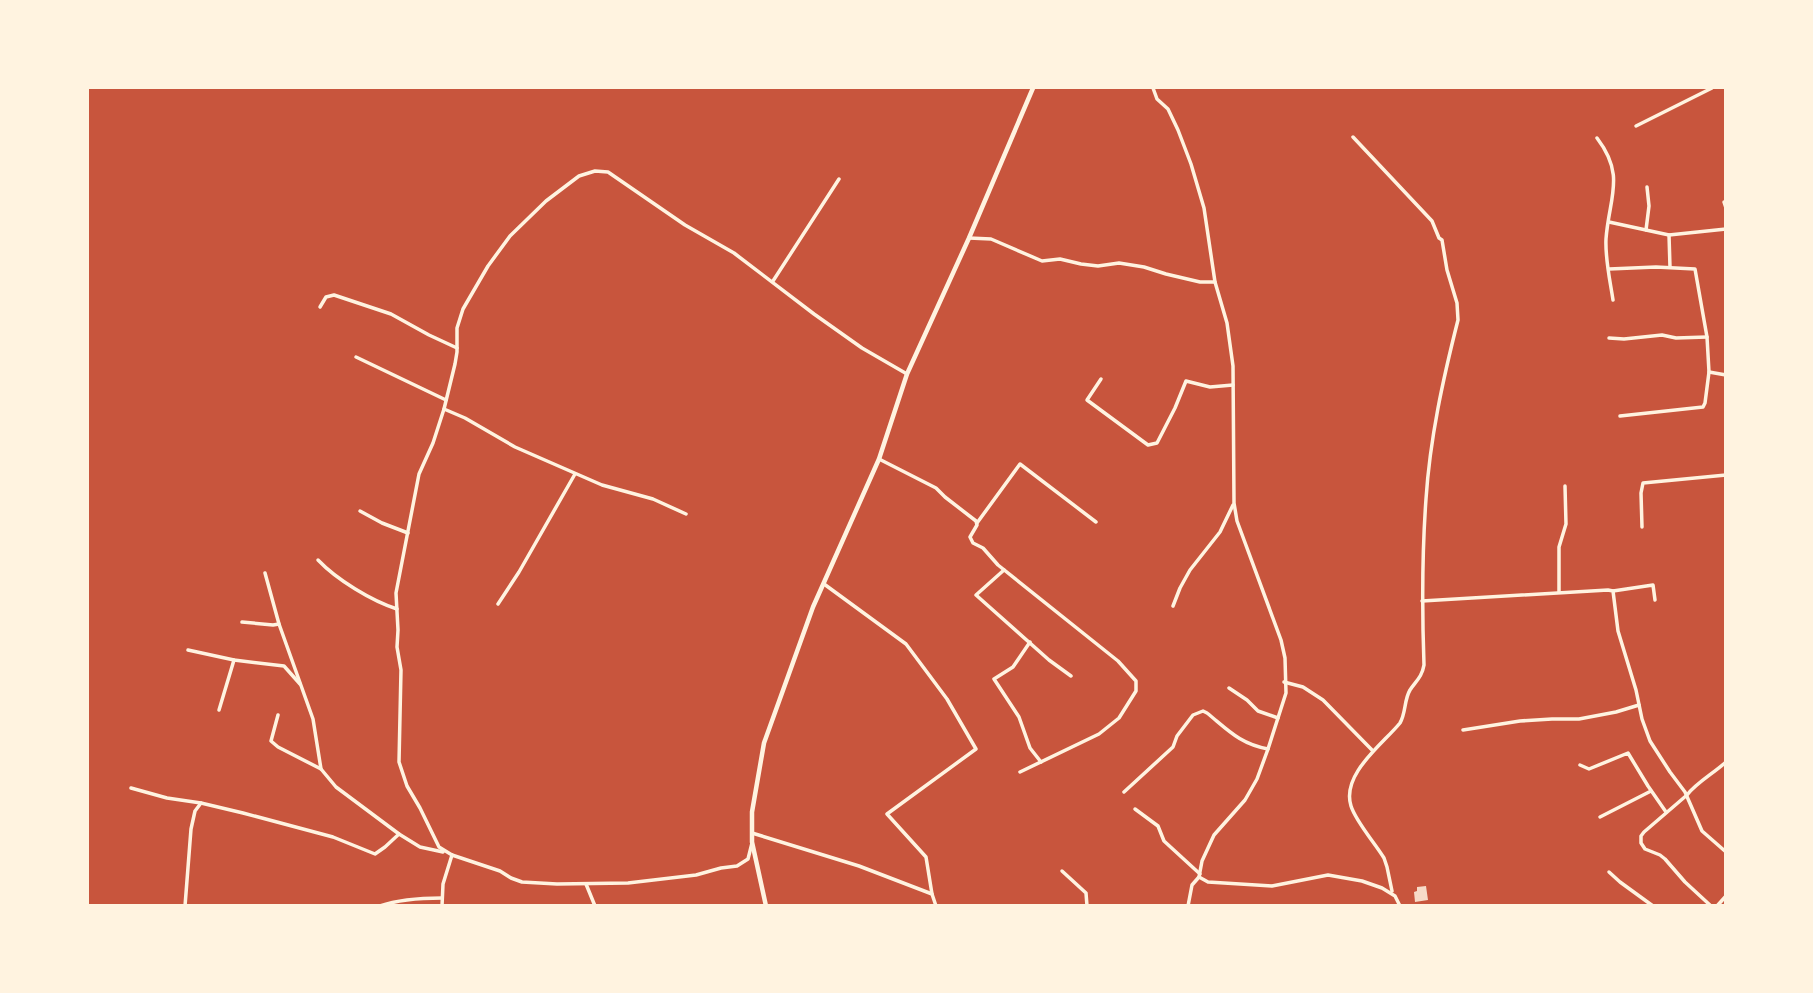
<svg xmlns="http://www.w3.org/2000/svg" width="1813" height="993" font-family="Manrope,sans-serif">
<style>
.building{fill:#f7dbc8}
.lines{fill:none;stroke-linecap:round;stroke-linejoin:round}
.minor{stroke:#fff3e0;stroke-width:3.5}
.tertiary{stroke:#fff3e0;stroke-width:4.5}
</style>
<rect width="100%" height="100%" fill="#c8553d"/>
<polygon class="building" points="1426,886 1428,900 1415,902 1414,892 1417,891 1417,887"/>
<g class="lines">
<g class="minor">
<polyline points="1153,88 1157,99 1168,109 1178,130 1191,164 1204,208 1215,282 1227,323 1233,366 1234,503 1237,521 1281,640 1285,658 1286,693 1268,749 1257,779 1245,800 1214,835 1202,861 1199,877 1208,882 1272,886 1328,875 1362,881 1382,888 1395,896 1400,906"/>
<polyline points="1636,126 1712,88"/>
<path d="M1353,137L1432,221L1439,238L1442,240L1447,270L1457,303L1458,320C1443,379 1430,438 1426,499C1422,554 1422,610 1424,665C1422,677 1416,681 1410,690C1404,700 1406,713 1400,723C1383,744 1341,774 1351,806C1356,822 1375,843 1384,858L1387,867L1392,891"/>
<path d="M1597,138C1626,176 1609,197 1606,239C1605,259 1610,280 1613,300"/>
<polyline points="1726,202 1724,202 1726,208"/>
<polyline points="1609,222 1669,235 1726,229"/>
<polyline points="1646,230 1649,206 1647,187"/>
<polyline points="1669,235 1670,267"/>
<polyline points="969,238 991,239 1042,261 1060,259 1081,264 1098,266 1119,263 1144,267 1166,274 1200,282 1215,282"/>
<polyline points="1609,269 1656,267 1695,269 1707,337 1709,372 1705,403 1703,407 1620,416"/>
<polyline points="773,281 839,179"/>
<polyline points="320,307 326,297 334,295 391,314 429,335 457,348"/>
<polyline points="1609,338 1624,339 1662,335 1676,338 1707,337"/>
<polyline points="356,357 446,400"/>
<polyline points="1709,372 1726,375"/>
<polyline points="1101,379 1087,400 1148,445 1157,443 1175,408 1186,381 1210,387 1233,385"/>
<polyline points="444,409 465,418 515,447 602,485 653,499 686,514"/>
<polyline points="879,459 936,488 945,497 976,521 977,525 970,537 973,543 983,548 998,565 1118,661 1136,681 1136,691 1119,718 1099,734 1020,772"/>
<polyline points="360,511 382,523 408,533"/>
<polyline points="977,523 1020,464 1096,522"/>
<polyline points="1642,527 1641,493 1643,483 1726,475"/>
<path d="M318,560C337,580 372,601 397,609"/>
<polyline points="1004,570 976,595 1049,660 1071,676"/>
<polyline points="265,573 279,624 313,719 321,769"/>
<polyline points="824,584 906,644 947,699 976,749 887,814 926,857 932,894"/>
<polyline points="1613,591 1653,585 1655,600"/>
<polyline points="1559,592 1559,547 1566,524 1565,486"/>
<polyline points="1422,601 1608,590 1613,591 1618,631 1636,690 1642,719 1650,741 1670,772 1685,792 1702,831 1726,852"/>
<polyline points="498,604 519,572 575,474"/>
<polyline points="1173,606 1180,588 1190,570 1220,532 1233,505"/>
<polyline points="242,622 273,625 279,624"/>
<polyline points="1030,642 1013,667 994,679 1019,717 1030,748 1041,762"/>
<polyline points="188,650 234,660 284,666 300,684"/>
<polyline points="1284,682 1303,687 1323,700 1372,750"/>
<polyline points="1229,688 1247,700 1258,711 1278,718"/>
<polyline points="219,710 234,660"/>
<polyline points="278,715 271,741 278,747 321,769 336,787 399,834 420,847 443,852"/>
<polyline points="1463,730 1520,721 1552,719 1579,719 1616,712 1639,705"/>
<polyline points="1580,765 1589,769 1628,753 1648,786 1666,812"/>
<polyline points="131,788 167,798 201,803 243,813 333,837 375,854 385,847 399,834"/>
<path d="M1124,792L1173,747L1177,736L1193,715L1203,711L1207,713C1228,730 1240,744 1268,749"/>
<polyline points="1135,809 1158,826 1164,841 1200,874"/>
<polyline points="1600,817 1651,791"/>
<polyline points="752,833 859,866 932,894 936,906"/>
<polyline points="752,843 748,859 737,866 721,868 696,875 628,883 557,884 522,882 511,878 500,871 452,855 439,847 420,808 407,786 399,762 401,670 397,647 398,630 396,593 419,474 433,443 444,409 455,364 457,352 457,328 463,309 488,266 510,236 546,201 579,176 595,171 608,172 685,225 734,253 814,314 862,348 907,374"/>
<polyline points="1062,871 1086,893 1087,906"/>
<polyline points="1609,872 1620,882 1653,906"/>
<polyline points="586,884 595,906"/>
<polyline points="185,906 191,829 195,811 201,803"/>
<path d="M380,906C400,899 422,898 442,898"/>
<polyline points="442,906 443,884 452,855"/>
<polyline points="1188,906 1192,885 1199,877"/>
<path d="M1711,906L1685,882L1665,859L1660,855L1645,849L1641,843V836L1644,832L1687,795C1696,783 1714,773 1726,762"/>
<polyline points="1717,906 1726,896"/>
</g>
<polyline class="tertiary" points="766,906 752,842 752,812 764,743 813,607 879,459 907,374 969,238 1033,88"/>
</g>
<rect width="1813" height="993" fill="none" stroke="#fff3e0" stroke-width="178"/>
</svg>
